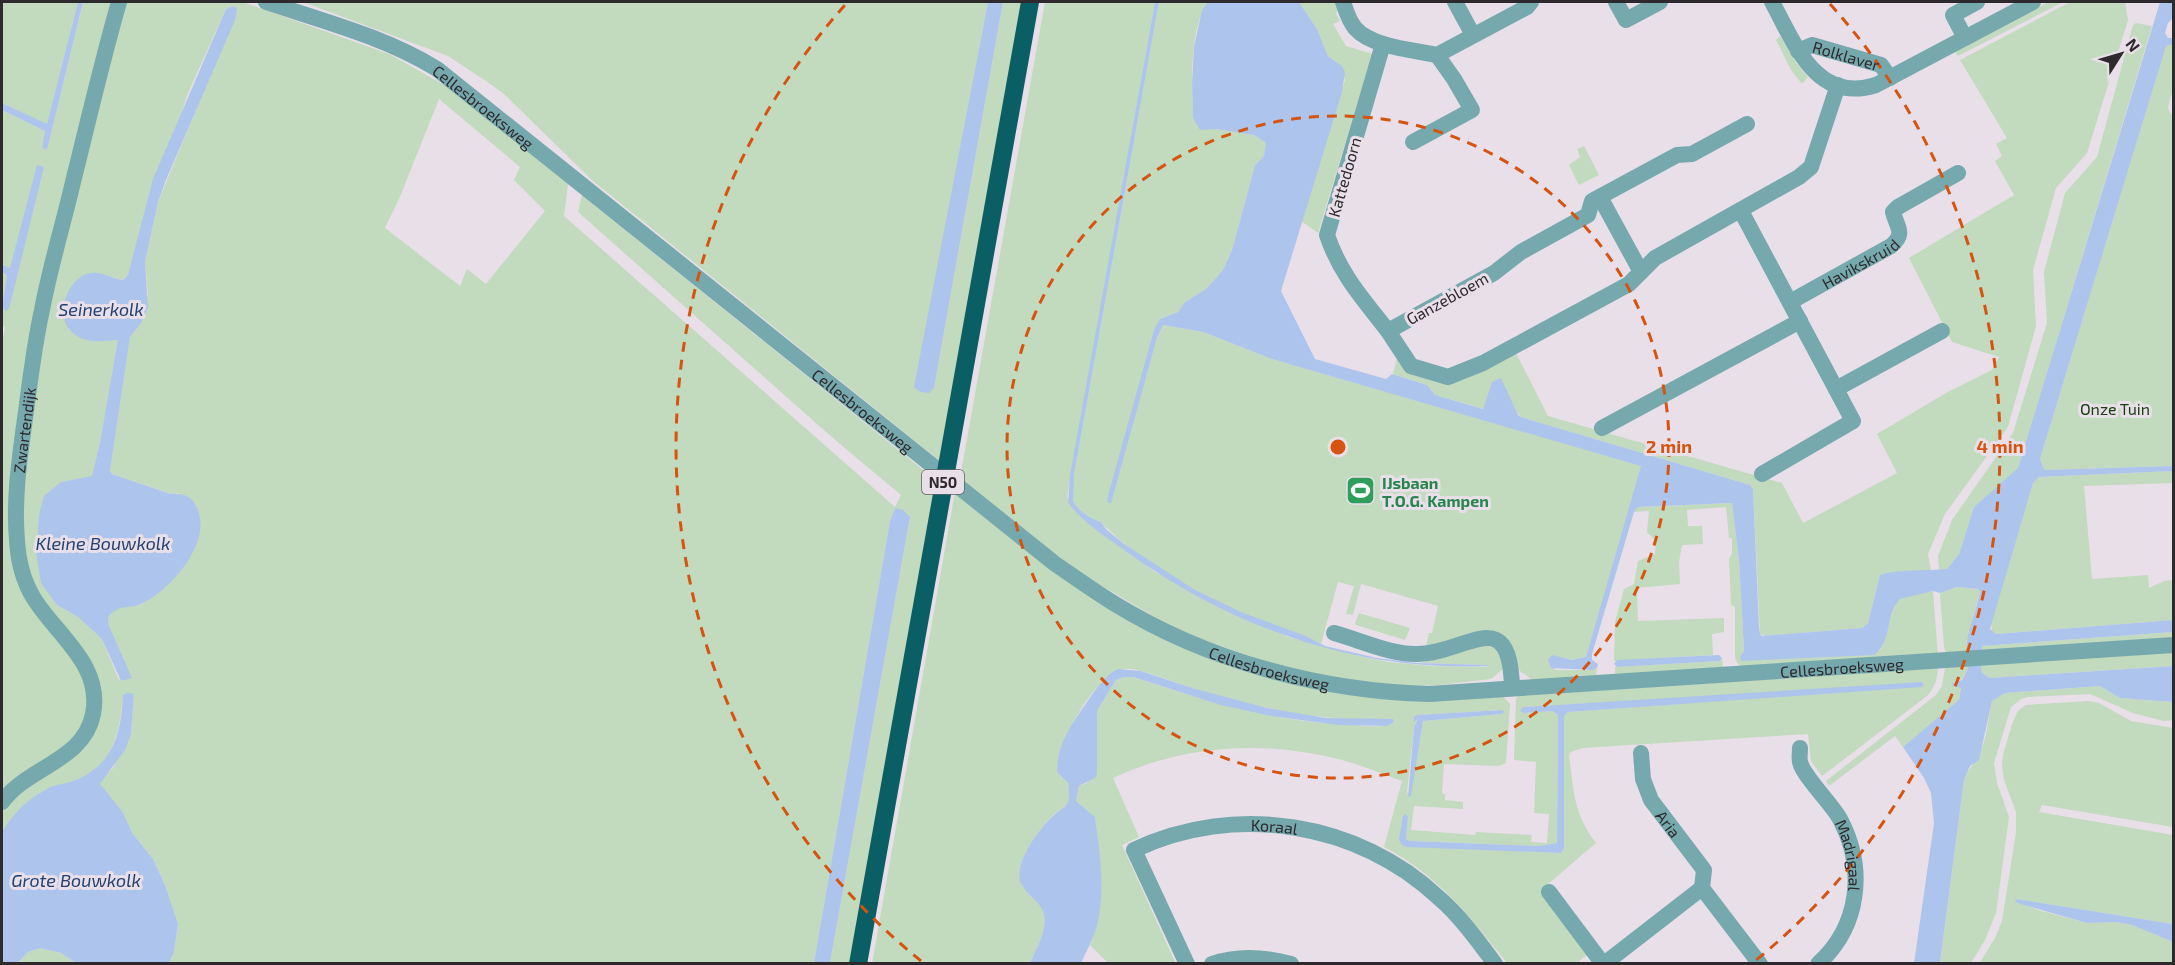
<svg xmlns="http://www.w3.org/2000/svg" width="2175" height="965" font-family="'Exo 2',sans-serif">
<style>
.green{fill:#c2dabd;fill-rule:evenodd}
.water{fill:#adc5ec}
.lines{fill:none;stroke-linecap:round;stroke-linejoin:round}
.minor{stroke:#76a9ad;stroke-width:16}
.highway{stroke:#0a5f64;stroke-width:18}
.ring{fill:none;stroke:#d5540f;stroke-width:3;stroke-dasharray:10 8}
.labels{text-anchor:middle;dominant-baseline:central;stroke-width:6;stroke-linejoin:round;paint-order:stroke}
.shield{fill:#e9dfe9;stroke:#656065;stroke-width:1.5}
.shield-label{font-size:15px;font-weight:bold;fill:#2d292d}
.street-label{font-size:16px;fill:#2d292d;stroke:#e9dfe9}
.park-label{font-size:16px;fill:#18410f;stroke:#e9dfe9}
.leisure-label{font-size:16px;font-weight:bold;fill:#27864d;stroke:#e9dfe9;text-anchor:start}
.water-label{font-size:18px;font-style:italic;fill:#234272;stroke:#e9dfe9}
.centre{fill:#d5540f;stroke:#e9dfe9;stroke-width:3}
.ring-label{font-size:18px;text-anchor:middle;font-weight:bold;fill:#d5540f;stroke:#e9dfe9;stroke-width:6;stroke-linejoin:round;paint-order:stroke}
</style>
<rect width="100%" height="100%" fill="#e9dfe9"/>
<g class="green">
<polygon points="2,2 78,2 47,125 2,103"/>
<polygon points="83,2 115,2 37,314 13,545 58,637 85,679 88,712 77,738 2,797 2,344 5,328 2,324 2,272 7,275 2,307 18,273 2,265 2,110 45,131 42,148 47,150"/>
<path d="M124,2H243L389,54L455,91L568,184L564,216L895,507L901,495L834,439L578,212L582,195L938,482L852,963H830L910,517L895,508L890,521L814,963H169L174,952L178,924L165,885L153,859L133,834L122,811L99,784L113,768L131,734L134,694L123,695C120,731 113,769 74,781C65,784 56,785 47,789C27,799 13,814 2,833V813L10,799L62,763L99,706L43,604L26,565L22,495L42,335ZM234,6L201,98L158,202L145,262L148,295L135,331L130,336L110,471L112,474L172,494L179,493L157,594L140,605L116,608L108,617L109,626L125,680L121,681L118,678L102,639L78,617L57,605L36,553L39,515L61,482L92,477L100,442L119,339L69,330C59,306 64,293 83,276L105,275L123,280L128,275L188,93L226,9ZM439,99L520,167L514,180L545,211L486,284L467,269L460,286L385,228L399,199Z"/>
<polygon points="303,2 988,2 915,387 920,392 934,388 1003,2 1023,2 941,462 593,181 504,94 486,81 448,56"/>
<polygon points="1045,2 1155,2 1067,497 1077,513 1155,572 1288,637 1356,655 1389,662 1431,666 1487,667 1487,665 1420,663 1470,645 1483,644 1499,650 1504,668 1491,679 1439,685 1406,686 1305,675 1232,650 1179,631 1085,576 1042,544 960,478"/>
<path d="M1159,2H1208C1189,28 1192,86 1193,118L1216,129L1254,135L1266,143L1264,156L1255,165L1232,250L1223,270L1206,289L1185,302L1178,312L1160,319L1110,503L1157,338L1163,325L1203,332L1272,359L1640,465L1642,467L1586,657L1572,660L1559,657L1555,670H1593L1597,668L1596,676L1534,681L1520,671L1510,646L1457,641L1426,646L1429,633H1432L1438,606L1361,584L1353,615L1346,614L1354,586L1338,582L1321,644C1303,635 1284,630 1265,623C1209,601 1144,567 1102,523C1098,519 1099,522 1094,520C1087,517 1077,508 1073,502C1069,495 1073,483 1074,475Z"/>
<polygon points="1299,2 1340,2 1336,14 1340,21 1333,24 1346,46 1372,54 1318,233 1301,221 1345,80 1337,62 1328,56 1317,29"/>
<polygon points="2048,2 2063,2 1958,56 1955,51"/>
<polygon points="2070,2 2125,2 2128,20 2087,153 2056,188 2033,270 2036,326 2008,427 1945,514 1928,554 1931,571 1880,575 1868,623 1862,628 1766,636 1760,634 1753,489 1750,485 1521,417 1492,382 1484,409 1435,395 1427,385 1393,374 1397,358 1463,380 1515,351 1548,416 1782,483 1803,523 1897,473 1877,434 1946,393 1992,370 1999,357 1952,342 1909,258 2014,195 1995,161 2002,156 1996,144 2007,138 1960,60"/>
<polygon points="2136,23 2152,26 2018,469 1974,507 1959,554 1947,569 1939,570 1938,556 1952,520 2013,433 2047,323 2044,272 2065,193 2097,157 2133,25"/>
<polygon points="1780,36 1797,64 1808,77 1802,84 1791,70 1776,40"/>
<polygon points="2173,44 2173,89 2168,107 2170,113 2174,116 2173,466 2044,470 2040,459 2166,45"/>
<polygon points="1584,146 1599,175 1579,185 1569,165 1580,157 1577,149"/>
<polygon points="2173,471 2173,483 2084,486 2092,579 2148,575 2149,588 2164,581 2173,580 2173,620 1996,634 1992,633 1991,622 2033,483 2039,477"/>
<path d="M955,492L1029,549L1259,673L1502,695L1510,704L1506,763L1499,766L1444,764L1442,793L1445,794V800L1463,802V809L1414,806L1411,830L1475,835L1476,832L1532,835L1531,842L1547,843L1549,814L1534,813L1536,762L1514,760L1516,699L1518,696L1938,668C1937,680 1935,687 1927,696L1822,776L1811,761L1808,734L1582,748L1571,752L1569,755C1574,791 1573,813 1596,843L1541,890L1589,953L1576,964L1507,963C1471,918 1437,874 1384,847L1402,781L1399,780C1380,773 1361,765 1342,760C1266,740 1185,744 1113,778L1139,837L1122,845L1175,962V964L1108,963L1090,945C1105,904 1101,860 1095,817L1076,801L1079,786L1087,783L1097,763L1096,722L1098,709L1116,680L1124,677H1133C1206,701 1277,723 1354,725C1367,726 1382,729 1394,722L1393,719C1380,721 1366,719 1352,719C1299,717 1249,705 1199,690C1182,686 1138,666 1124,669C1094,675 1057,743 1057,772L1069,784C1070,790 1071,797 1068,803C1065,808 1059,810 1054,814C1041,826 1027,847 1021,864C1012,893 1041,896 1044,915C1047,931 1036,949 1030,963L872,964ZM1923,685L1568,712L1564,716V848L1561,853L1404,846L1408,817L1406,839L1410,841L1511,845L1540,846L1557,843L1558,715L1553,711L1524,713L1523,707ZM1502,710V714L1423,721L1410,797L1407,792L1414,727L1419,718L1413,721L1414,718L1417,715Z"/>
<path d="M1732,503L1739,560L1744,651L1741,657L1880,650C1889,638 1890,605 1901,598C1909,593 1923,593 1933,591L1938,657L1741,667L1736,661L1735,657V607L1731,605L1729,559L1732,554V538H1729L1726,507L1687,510L1688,526H1702L1703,544L1682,545L1679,562L1680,584L1637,588L1638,621L1724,618V632L1712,634L1713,655L1614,661L1615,622L1624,589L1634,584L1638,561L1655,554L1656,541L1647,532L1649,511L1634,512L1638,507Z"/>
<polygon points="1957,587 1978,589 1980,591 1970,629 1968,654 1946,653 1944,648 1940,593"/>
<polygon points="1359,613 1410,628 1405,640 1356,625 1355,623"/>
<polygon points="2173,632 2173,639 1981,653 1981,646"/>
<polygon points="2173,650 2173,666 1990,678 1982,673 1980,662"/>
<polygon points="1722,658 1723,667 1617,676 1615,673 1615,667 1720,661"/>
<path d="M1970,663C1966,673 1965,681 1953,682L1961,687L1959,701L1903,747L1895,736L1829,786L1826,781L1936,695L1942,686L1945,667Z"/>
<path d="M2100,686L2120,698L2173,702L2174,720L2164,721L2133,713L2090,694L2028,697L2021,699L2011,707L1994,763L1997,783L2009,817L1996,913L1985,940L1971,963L1940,964L1964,780C1968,769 1975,764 1979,755C1987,739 1988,719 1992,701L2005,693Z"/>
<polygon points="2088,701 2099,703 2131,721 2173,728 2173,827 2042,805 2039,812 2173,835 2173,924 2017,899 2016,901 2038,910 2087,923 2116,922 2132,925 2173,942 2173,963 1979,964 1995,938 2002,921 2016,833 2016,812 2004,780 2002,766 2003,755 2013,721 2018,711 2026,705"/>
<polygon points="40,948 61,953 76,963 18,964 28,952"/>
</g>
<g class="water">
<polygon points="78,2 83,2 47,150 42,148 45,131 2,110 2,103 47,124"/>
<polygon points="988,2 1003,2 934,388 929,393 920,392 914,387"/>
<path d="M1155,2H1159L1074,475L1073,501C1079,511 1090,519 1101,522L1107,530L1124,544L1195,590L1241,612L1308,637L1325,646L1377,658L1417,663L1487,665L1488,666C1358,672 1232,628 1127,552C1109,539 1080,521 1068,502L1070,475Z"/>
<path d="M1208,2H1299L1317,29L1328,56L1342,66L1345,72L1342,92L1281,291L1315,359L1386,379L1392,374L1427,385L1435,395L1483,409L1492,382L1501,378L1518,415L1521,417L1750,485L1753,489L1759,627L1760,634L1762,636L1862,628L1868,623L1880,575C1897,569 1927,571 1947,569L1959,554L1974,507L2018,468L2160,2H2173V18L2168,23L2165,33L2168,38H2173V44L2166,46L2040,459L2044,470L2173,466V471L2039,477L2033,483L1990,629L1996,634L2173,620V632L1982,646L1980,662L1982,673L1990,678L2173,666V702L2120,698L2100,686L2005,693L1992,701L1979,760L1970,766L1964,780L1940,963H1914L1934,823L1931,793L1924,778L1903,747L1959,700L1961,688L1953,686L1952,683L1962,680C1973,664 1966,660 1967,643C1969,626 1977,609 1980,591L1978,589L1957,587L1940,593L1933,591L1900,599C1885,614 1893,641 1874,655L1741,661L1740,657L1744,651L1739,560L1732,503L1638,507L1634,512L1592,654V660L1598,664L1597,668L1593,670L1551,668L1548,660L1552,655L1572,660L1586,657L1641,466L1272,359L1203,332L1163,325L1157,338L1111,503H1108L1107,499L1154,330L1160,319L1178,312L1185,302L1206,289L1223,270L1232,250L1255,165L1264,156L1266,143L1254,135L1216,129L1200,130L1193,118L1192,84L1194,47L1202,10Z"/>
<path d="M234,6L237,9L235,20L166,180L158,202L145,262L148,308L141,323L130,337L110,471L112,474L171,494C183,493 193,497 197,508C213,542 171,590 141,604C127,610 120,603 108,617L109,626L132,678L121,681L102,639L78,617L57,605L41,583L36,553L39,515L44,496L61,482L92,476L100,442L118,340C103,341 82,345 70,330C54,313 69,276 91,273C101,271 113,279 123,280L128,275L153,179L226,9Z"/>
<polygon points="37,165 44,167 9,309 6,311 2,307 7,275 2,272 2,265 10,268"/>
<polygon points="895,508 903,510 910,517 830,963 814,963 890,521"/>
<polygon points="1719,655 1722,658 1720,661 1617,667 1614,664 1617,660"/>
<path d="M1118,669L1141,671L1192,688L1267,708L1326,718L1393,719L1394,722L1387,726L1338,725L1271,716L1221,705L1133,677H1124L1116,680L1098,709L1097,714V774L1095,778L1079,786L1076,801L1095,817C1100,853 1106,894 1096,929C1092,941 1086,952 1081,963H1030C1036,949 1047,931 1044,915C1041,897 1014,892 1020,868C1024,850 1041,826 1055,814C1059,810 1066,808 1068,802C1071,796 1067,791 1069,784L1057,772C1057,743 1073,722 1089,699C1097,688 1105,675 1118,669Z"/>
<polygon points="1922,682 1924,685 1922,687 1568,712 1564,716 1564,848 1561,853 1407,847 1402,845 1399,840 1403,816 1406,814 1408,817 1406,839 1410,841 1511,845 1540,846 1557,843 1558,715 1553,711 1524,713 1520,711 1523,707"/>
<path d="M127,693L134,694L131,734L125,750L100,784L122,811L133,834L153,859L165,885L178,924L174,952L169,963H76L61,953L40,948L28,952L18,963H2V832C13,814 26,800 45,790C55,784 66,784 76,780C114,764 121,732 123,695Z"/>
<polygon points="1502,710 1504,712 1502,714 1423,721 1411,796 1408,797 1414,727 1418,719 1413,722 1414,717 1417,715"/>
<polygon points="2017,899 2173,924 2173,942 2132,925 2116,922 2087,923 2017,903 2015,901"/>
</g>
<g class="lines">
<g class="minor">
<path id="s1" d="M266,2C323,21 385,37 437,69L1054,563C1074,577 1094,591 1115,604C1208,661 1320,691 1429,694L2174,645"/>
<path d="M1343,2C1346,11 1349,21 1355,28C1371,47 1414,50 1437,55L1527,7L1531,2"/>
<polyline points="1455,2 1473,35"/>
<polyline points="1616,2 1626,20 1660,2"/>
<path d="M1772,2C1795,44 1816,104 1876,85L2033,2"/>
<polyline points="1965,38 1953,15 1977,2"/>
<path d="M1383,44L1327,235C1340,274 1363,299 1388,331"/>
<path id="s2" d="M1798,51L1812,45L1881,65L1890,78"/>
<polyline points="1747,124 1692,154 1677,155 1592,201 1588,215 1521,252 1494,273 1388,331 1411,366 1448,377 1483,363 1629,284 1655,258 1799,177 1811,167 1838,85"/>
<polyline points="1413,142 1472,110 1454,79 1437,55"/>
<polyline points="1600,197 1641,272"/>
<polyline points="1741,211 1853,421 1762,474"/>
<path id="s3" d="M1790,302L1891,246C1906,233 1897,228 1893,212L1898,207L1958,173"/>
<polyline points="1836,389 1942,331"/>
<polyline points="1602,428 1800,321"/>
<path d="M1334,633C1360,640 1391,655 1418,654C1467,653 1510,602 1512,688"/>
<path id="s4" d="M1800,748C1800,752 1799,758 1800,762C1803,776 1832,804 1840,819C1866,868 1860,926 1818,964"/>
<path id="s5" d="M1641,753L1643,779L1651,800L1704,870L1702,888L1760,964"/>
<path id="s6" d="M2,802C27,767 84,761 93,714C103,664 55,634 33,597C23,580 18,560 17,540C13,495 21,449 27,404C31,373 35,341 42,310C50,267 63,225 73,182C88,122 102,61 119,2"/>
<polyline points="1549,892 1603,964"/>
<path id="s7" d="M1187,964L1134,850C1234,802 1359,822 1439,898C1461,917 1478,941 1495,964"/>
<path d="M1212,964C1237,955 1265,957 1291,964"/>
<polyline points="1604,964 1702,888"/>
</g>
<polyline class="highway" points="858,964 1030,2"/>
</g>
<g class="ring">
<circle cx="1338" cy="447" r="331"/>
<path d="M921 961A662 662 0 0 1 846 4M1830 4A662 662 0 0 1 1755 961"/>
</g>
<defs>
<symbol id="stadium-square" viewBox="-11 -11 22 22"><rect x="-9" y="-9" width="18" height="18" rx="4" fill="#2e9e5b" stroke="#e9dfe9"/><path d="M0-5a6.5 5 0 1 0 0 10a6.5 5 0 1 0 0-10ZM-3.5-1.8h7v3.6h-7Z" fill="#fff"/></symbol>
</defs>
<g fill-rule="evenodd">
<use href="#stadium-square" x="1344" y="474" width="33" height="33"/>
</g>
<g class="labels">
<rect class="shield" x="922" y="470" width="42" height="24" rx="4.5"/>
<g class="shield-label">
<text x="943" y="482">N50</text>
</g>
<g class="street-label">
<text stroke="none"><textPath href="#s2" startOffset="51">Rolklaver</textPath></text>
<text stroke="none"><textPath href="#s1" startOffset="244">Cellesbroeksweg</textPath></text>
<text transform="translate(1344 177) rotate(-74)">Kattedoorn</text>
<text stroke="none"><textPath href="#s3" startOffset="80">Havikskruid</textPath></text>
<text transform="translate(1447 298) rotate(-29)">Ganzebloem</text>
<text stroke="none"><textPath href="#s1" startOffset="730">Cellesbroeksweg</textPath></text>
<text stroke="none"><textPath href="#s6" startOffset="436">Zwartendijk</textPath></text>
<text stroke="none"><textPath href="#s1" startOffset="1216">Cellesbroeksweg</textPath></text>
<text stroke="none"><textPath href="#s1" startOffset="1792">Cellesbroeksweg</textPath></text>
<text stroke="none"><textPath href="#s5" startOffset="78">Aria</textPath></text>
<text stroke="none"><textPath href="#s7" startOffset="270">Koraal</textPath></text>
<text stroke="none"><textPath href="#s4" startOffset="122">Madrigaal</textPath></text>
</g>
<g class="park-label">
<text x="2115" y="408">Onze Tuin</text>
</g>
<g class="leisure-label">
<text x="1382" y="482">IJsbaan<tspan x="1382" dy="18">T.O.G. Kampen</tspan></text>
</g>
<g class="water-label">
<text x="101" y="309">Seinerkolk</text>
<text x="103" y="543">Kleine Bouwkolk</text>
<text x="76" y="880">Grote Bouwkolk</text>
</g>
</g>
<circle cx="1338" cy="447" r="9" class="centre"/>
<g class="ring-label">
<text x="1669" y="453">2 min</text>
<text x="2000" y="453">4 min</text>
</g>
<rect width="2175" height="965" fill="none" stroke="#2d292d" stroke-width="6"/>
<g transform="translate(2121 54) rotate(53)" stroke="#e9dfe9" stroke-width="4.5" paint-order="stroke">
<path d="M0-4.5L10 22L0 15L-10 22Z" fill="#2d292d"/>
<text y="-9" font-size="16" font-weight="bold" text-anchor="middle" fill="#2d292d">N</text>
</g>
</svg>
